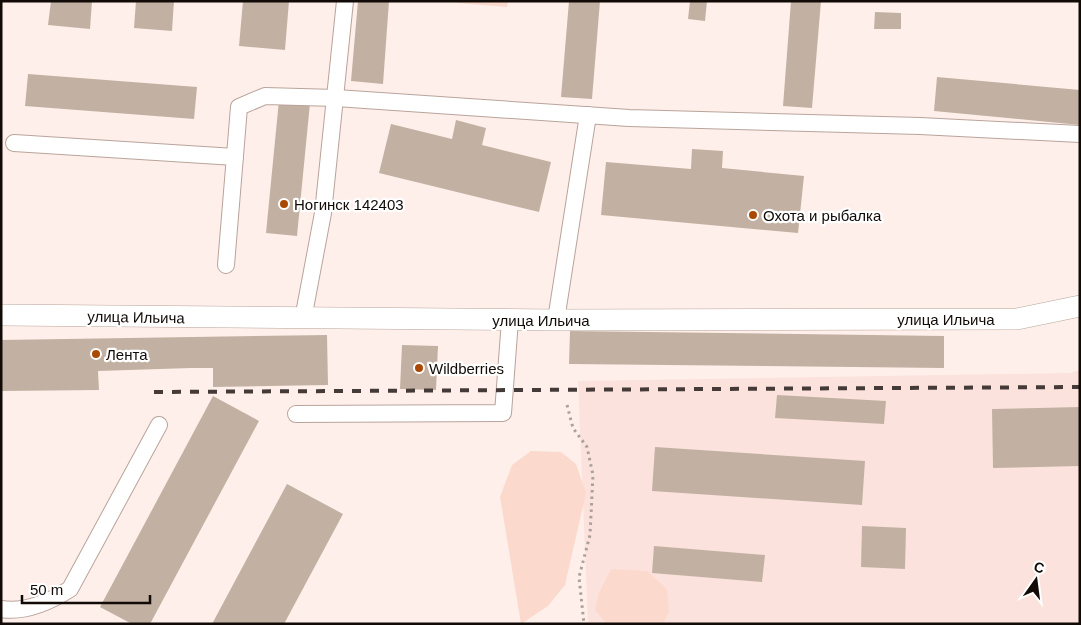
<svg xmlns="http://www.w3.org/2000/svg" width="1081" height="625" font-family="Helvetica,sans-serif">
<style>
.industrial{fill:#fce2dc}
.green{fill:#fbdacd}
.building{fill:#c2b1a2}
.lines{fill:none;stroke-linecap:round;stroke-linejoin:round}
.minor-casing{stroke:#b9a49b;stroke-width:18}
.major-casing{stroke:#b9a49b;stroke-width:22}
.path{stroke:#aca09b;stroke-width:3;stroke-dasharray:2.5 4;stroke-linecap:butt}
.minor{stroke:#fff;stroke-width:16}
.major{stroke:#fff;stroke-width:21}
.rail{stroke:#443b38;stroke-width:4;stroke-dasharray:9 9;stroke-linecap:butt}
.poi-dot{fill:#aa4902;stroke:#fff;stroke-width:2}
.labels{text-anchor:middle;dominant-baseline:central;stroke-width:4.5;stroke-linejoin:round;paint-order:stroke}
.poi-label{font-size:15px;fill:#110a07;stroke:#fff;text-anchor:start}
.street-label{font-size:15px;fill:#110a07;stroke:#fff}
</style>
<rect width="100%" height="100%" fill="#feefea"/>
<polygon class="industrial" points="1080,370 1080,624 588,624 578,381 1070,373"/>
<g class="green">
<polygon points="458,1 508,1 507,7 457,3"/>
<polygon points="531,451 561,452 576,464 586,493 565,585 548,606 521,624 500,497 512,465"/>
<polygon points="611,569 647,571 667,589 669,612 663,624 607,624 595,610 599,593"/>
</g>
<g class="building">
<polygon points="51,1 92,1 90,29 48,25"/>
<polygon points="136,1 174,1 172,31 134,28"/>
<polygon points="243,1 289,1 285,50 239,46"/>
<polygon points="358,1 389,1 383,84 351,81"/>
<polygon points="569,1 600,1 592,99 561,97"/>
<polygon points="690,1 707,1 705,21 688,19"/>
<polygon points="791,1 821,1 812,108 783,106"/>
<polygon points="875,12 901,13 901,29 874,29"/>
<polygon points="28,74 197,87 194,119 25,106"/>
<polygon points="937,77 1080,90 1080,125 934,111"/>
<polygon points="279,100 310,103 297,236 266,233"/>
<polygon points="456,120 486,128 482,145 551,162 539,212 379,173 391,124 452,139"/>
<polygon points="692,149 723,151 722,168 804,176 798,233 601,215 606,162 691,169"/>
<polygon points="570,331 944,336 944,368 569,364"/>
<polygon points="327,335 328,385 213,387 213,368 191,368 98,371 99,390 1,391 1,340"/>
<polygon points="402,345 438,346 436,390 400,389"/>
<polygon points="777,395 886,401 884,424 775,418"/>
<polygon points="213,396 259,421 150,624 132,624 100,607"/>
<polygon points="1080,407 1080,466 993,468 992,409"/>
<polygon points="655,447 865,461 862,505 652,491"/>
<polygon points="287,484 343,514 284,624 212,624"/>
<polygon points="862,526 906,528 905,569 861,567"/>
<polygon points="654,546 765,555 762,582 652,573"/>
</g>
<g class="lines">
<defs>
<g id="minor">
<polyline points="14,143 235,157"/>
<polyline points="226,265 239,107 265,96 336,98 629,118 920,126 1080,134"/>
<polyline points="303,319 323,213 345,1"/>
<polyline points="556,320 588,115"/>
<polyline points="296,414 503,413 510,320"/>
<path d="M1,609C25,613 51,601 70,589L159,425"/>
</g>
<polyline id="major" points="1,315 556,320 1017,319 1080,306"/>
</defs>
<use href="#minor" class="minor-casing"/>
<use href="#major" class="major-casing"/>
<polyline class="path" points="567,405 573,428 587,447 593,475 590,535 579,577 584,624"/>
<use href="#minor" class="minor"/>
<use href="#major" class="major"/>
<polyline class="rail" points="154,392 1080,387"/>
</g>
<g class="poi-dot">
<circle cx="284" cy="204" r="5"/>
<circle cx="753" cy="215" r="5"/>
<circle cx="96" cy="354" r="5"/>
<circle cx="419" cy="368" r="5"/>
</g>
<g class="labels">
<g class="poi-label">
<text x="294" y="204">Ногинск 142403</text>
<text x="763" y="215">Охота и рыбалка</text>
<text x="106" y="354">Лента</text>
<text x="429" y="368">Wildberries</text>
</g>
<g class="street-label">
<text transform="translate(136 317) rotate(1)">улица Ильича</text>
<text x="946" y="319">улица Ильича</text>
<text x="541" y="320">улица Ильича</text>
</g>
</g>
<rect width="1081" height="625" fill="none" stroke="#110a07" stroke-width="5"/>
<g transform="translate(1036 580) rotate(14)" stroke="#ffffff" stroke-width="4" paint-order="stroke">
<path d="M0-4L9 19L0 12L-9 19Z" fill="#110a07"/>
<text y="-8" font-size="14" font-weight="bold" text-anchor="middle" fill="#110a07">С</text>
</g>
<path d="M22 595v8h128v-8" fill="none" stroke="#110a07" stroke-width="2.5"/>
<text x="30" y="595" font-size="15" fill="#110a07" stroke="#ffffff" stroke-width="4" paint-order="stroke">50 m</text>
</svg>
